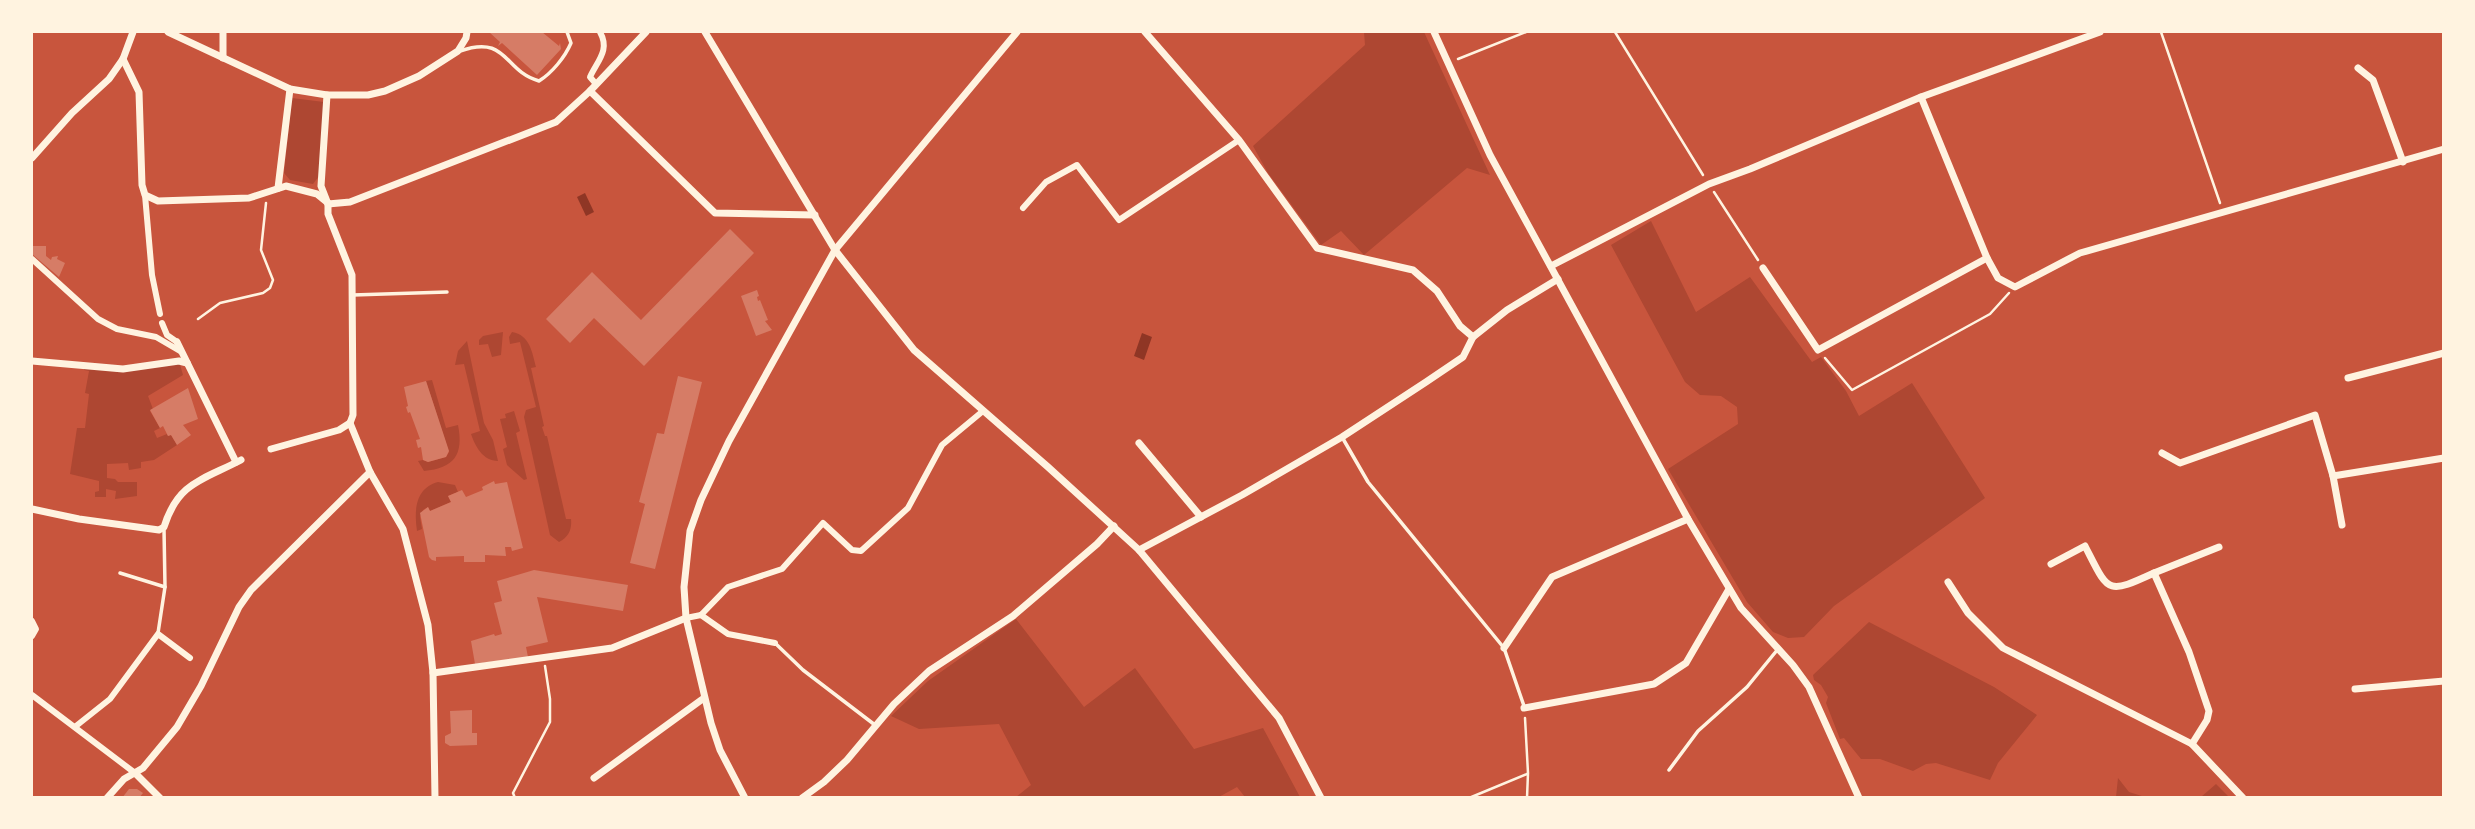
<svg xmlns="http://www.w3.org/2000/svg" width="2475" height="829" font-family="Ubuntu,sans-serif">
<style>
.green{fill:#ae4732}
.water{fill:#8f3625}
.building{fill:#d67c66}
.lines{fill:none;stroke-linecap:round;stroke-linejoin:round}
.path{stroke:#fff3e0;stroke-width:2.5}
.service{stroke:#fff3e0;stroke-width:3.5}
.pedestrian{stroke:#fff3e0;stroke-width:6}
.minor{stroke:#fff3e0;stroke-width:7}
</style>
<rect width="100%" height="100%" fill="#c8553d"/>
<g class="green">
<polygon points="1364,32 1424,32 1490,175 1467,168 1364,255 1341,231 1321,245 1268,173 1253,146 1365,45"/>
<polygon points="292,98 324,102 319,176 313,184 290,180 284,173"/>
<polygon points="1651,221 1696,312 1750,277 1812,362 1821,357 1846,391 1859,416 1912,383 1985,498 1834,606 1804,637 1788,638 1773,632 1747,602 1668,469 1738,424 1737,407 1721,396 1700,395 1685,382 1611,245"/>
<polygon points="503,332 501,355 492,357 488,344 479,345 479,340 483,336"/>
<path d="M512,332C530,335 532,352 536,367L531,368L544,426L542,427L545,436H547L566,519H571C572,529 569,537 559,542L550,535L524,417L526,410L536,407L520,342L510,344L509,337Z"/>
<path d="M467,341L484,423L493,440L498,461C483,461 475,446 471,434L480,431L464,364L455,365L458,351Z"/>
<polygon points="179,361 183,375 148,396 153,409 150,411 160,428 154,431 157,438 167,434 168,436 171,435 177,445 154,460 141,462 141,468 129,470 128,463 107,464 107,478 115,479 118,482 137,482 137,496 115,499 116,491 106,489 106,497 95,497 95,492 99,491 99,481 70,474 77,428 85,428 89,394 85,393 89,371 84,370 84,365 123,369"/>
<path d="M432,380L446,428L458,425C464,455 454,468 424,471L418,461L423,460L428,462L446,457L449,452L426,381Z"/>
<polygon points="514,411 520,431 516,433 527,479 524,480 507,465 503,449 507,447 500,419 506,418 505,414"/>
<path d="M438,482L455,485L458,492L448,496L451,502L430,511L428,507L423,510L420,517L422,529L417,531C414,511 415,488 438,482Z"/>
<polygon points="1016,619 1084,707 1135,668 1194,749 1263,728 1300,797 1245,797 1237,787 1217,798 1016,797 1031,785 999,724 919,729 891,716 928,681"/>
<polygon points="1869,622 1994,687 2037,715 1998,763 1990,780 1936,763 1926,764 1913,771 1880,759 1861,759 1844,738 1840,739 1826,703 1828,697 1821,685 1814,680 1813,675"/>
<polygon points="2118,778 2129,792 2145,797 2116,797"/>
<polygon points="2216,784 2229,797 2201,797"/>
</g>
<g class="water">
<polygon points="585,193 594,212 586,216 577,197"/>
<polygon points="1142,333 1152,337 1144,360 1134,356"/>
</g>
<g class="building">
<polygon points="489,32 542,32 559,46 560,43 561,49 537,75 502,43 498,46 500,42"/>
<polygon points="730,229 754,253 644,366 594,318 570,343 546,319 592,272 641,320"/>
<polygon points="32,246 46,246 46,256 51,260 52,257 58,256 57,259 65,263 59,277 32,254"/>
<polygon points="757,290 759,296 757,297 758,301 760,300 768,320 765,321 772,330 756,336 741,296"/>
<polygon points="678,376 702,382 655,569 630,563 645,504 639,502 657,433 664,434"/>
<polygon points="426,381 449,451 446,457 428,462 423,460 421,447 418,448 416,440 420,439 410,412 408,413 406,407 408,406 404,387"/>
<polygon points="188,388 198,419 183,425 191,435 177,445 171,435 168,436 163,426 160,428 150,410"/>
<polygon points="494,481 495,484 507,482 523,548 512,551 511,547 505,547 506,556 485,555 485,562 464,562 464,556 436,557 436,561 432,560 429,557 420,513 428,507 430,511 451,502 448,496 462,490 466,497 483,490 482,487"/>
<polygon points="534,570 628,585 623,611 537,597 548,642 526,647 528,657 475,664 471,641 494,634 495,636 502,634 494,603 502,601 497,581"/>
<polygon points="472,710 472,733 477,733 477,745 450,746 445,743 445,736 451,733 450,711"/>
<polygon points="129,789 137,789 143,793 139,798 122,798"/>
</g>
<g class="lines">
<g class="path">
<polyline points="1615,32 1703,175"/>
<polyline points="2161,32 2220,203"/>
<polyline points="1458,59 1526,32"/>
<polyline points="1714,192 1758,260"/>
<polyline points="198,319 220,303 263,293 270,288 273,280 261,250 266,203"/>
<polyline points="1825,358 1852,390 1990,314 2009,293"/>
<polyline points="1525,718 1528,773 1527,798"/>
<polyline points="515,798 513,793 550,722 550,699 545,666"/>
<polyline points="1469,798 1527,774"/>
</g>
<g class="service">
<path d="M460,51C508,34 503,71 539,81C552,73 565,57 571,43L567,32"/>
<polyline points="353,295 447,292"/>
<polyline points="1342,437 1368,482 1504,648 1524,706"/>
<polyline points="120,573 165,587"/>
<polyline points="158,633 165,587 164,529"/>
<polyline points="775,643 803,670 875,725"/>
<polyline points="1669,770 1698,731 1747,687 1778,649"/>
</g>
<g class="pedestrian">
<path d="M596,84L590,77C598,60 610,50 600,32"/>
<polyline points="145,195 152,275 160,314"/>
<polyline points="1023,208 1046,182 1077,165 1119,220 1239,140"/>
<polyline points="32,259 98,319 117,329 156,337 180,351"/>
<polyline points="162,323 167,335 177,342"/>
<polyline points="701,615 728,634 775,643"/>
<polyline points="686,618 701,615 728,587 782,569 823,523 852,550 861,551 908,508 942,445 983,411"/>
<polyline points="32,621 36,629 32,636"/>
<polyline points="32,695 135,773"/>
<polyline points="76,726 110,699 158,634 190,658"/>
</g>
<g class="minor">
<polyline points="168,32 290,89 327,95 368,95 385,91 419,76 458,51 466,38 467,32"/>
<polyline points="705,32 835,250 914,350 1048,467 1139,550 1279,718 1321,798"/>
<polyline points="1145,32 1239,140 1317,248 1413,270 1437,291 1460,326 1473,337"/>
<polyline points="1434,32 1490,155 1688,519 1741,608 1793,665 1809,687 1859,798"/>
<polyline points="223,58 223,32"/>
<polyline points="123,59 139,92 142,185 145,195 158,201 249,198 286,186 317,194 328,203"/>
<polyline points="2358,68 2373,80 2403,162"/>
<polyline points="590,91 715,213 815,215"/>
<polyline points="327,95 321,186 328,204 328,214 352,275 353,415 350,423 370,472 403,529 428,625 433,673 435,798"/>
<polyline points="1921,97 1987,258 1998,278 2015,287 2080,253 2444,149"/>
<polyline points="32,158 72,113 109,79 123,59 133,32"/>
<polyline points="278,188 290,89"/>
<polyline points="328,204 350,202 556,122 590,91 646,32"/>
<polyline points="1551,266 1709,184 1750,169 1921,97 2100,32"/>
<polyline points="1763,268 1818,350 1987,258"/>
<polyline points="177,342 236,462"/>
<polyline points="32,361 123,369 179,361 187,363"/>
<polyline points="2348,378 2444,353"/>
<polyline points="1139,443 1201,517"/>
<polyline points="271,449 339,430 350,423"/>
<polyline points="2162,453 2180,463 2315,415 2333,476"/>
<path d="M32,509L79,519L159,530L164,527C178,482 203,480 241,460"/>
<polyline points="2342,525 2333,476 2444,458"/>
<polyline points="1139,550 1242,495 1342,437 1426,382 1463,357 1473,337 1507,310 1558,279"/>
<path d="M2051,564L2085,546C2109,593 2106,595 2154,573L2189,652L2209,711L2207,720L2192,744"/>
<polyline points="2154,573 2219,547"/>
<polyline points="1948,582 1968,613 2003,648 2192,744 2243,798"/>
<polyline points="1504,648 1552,577 1688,519"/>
<polyline points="433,673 612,648 686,618"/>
<polyline points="2355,689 2444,681"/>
<polyline points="1524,708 1654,684 1686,663 1729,589"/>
<polyline points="135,773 160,798"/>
<polyline points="594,778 704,698"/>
<polyline points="107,798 124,779 143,768 177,727 201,686 239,607 251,590 370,472"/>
<polyline points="745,798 720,750 711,723 686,618 684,587 690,531 701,500 729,441 835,250 1017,32"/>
<polyline points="802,798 824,782 847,760 894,704 929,671 1013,616 1097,544 1114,526"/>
</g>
</g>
<rect width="2475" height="829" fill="none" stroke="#fff3e0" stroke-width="66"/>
</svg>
